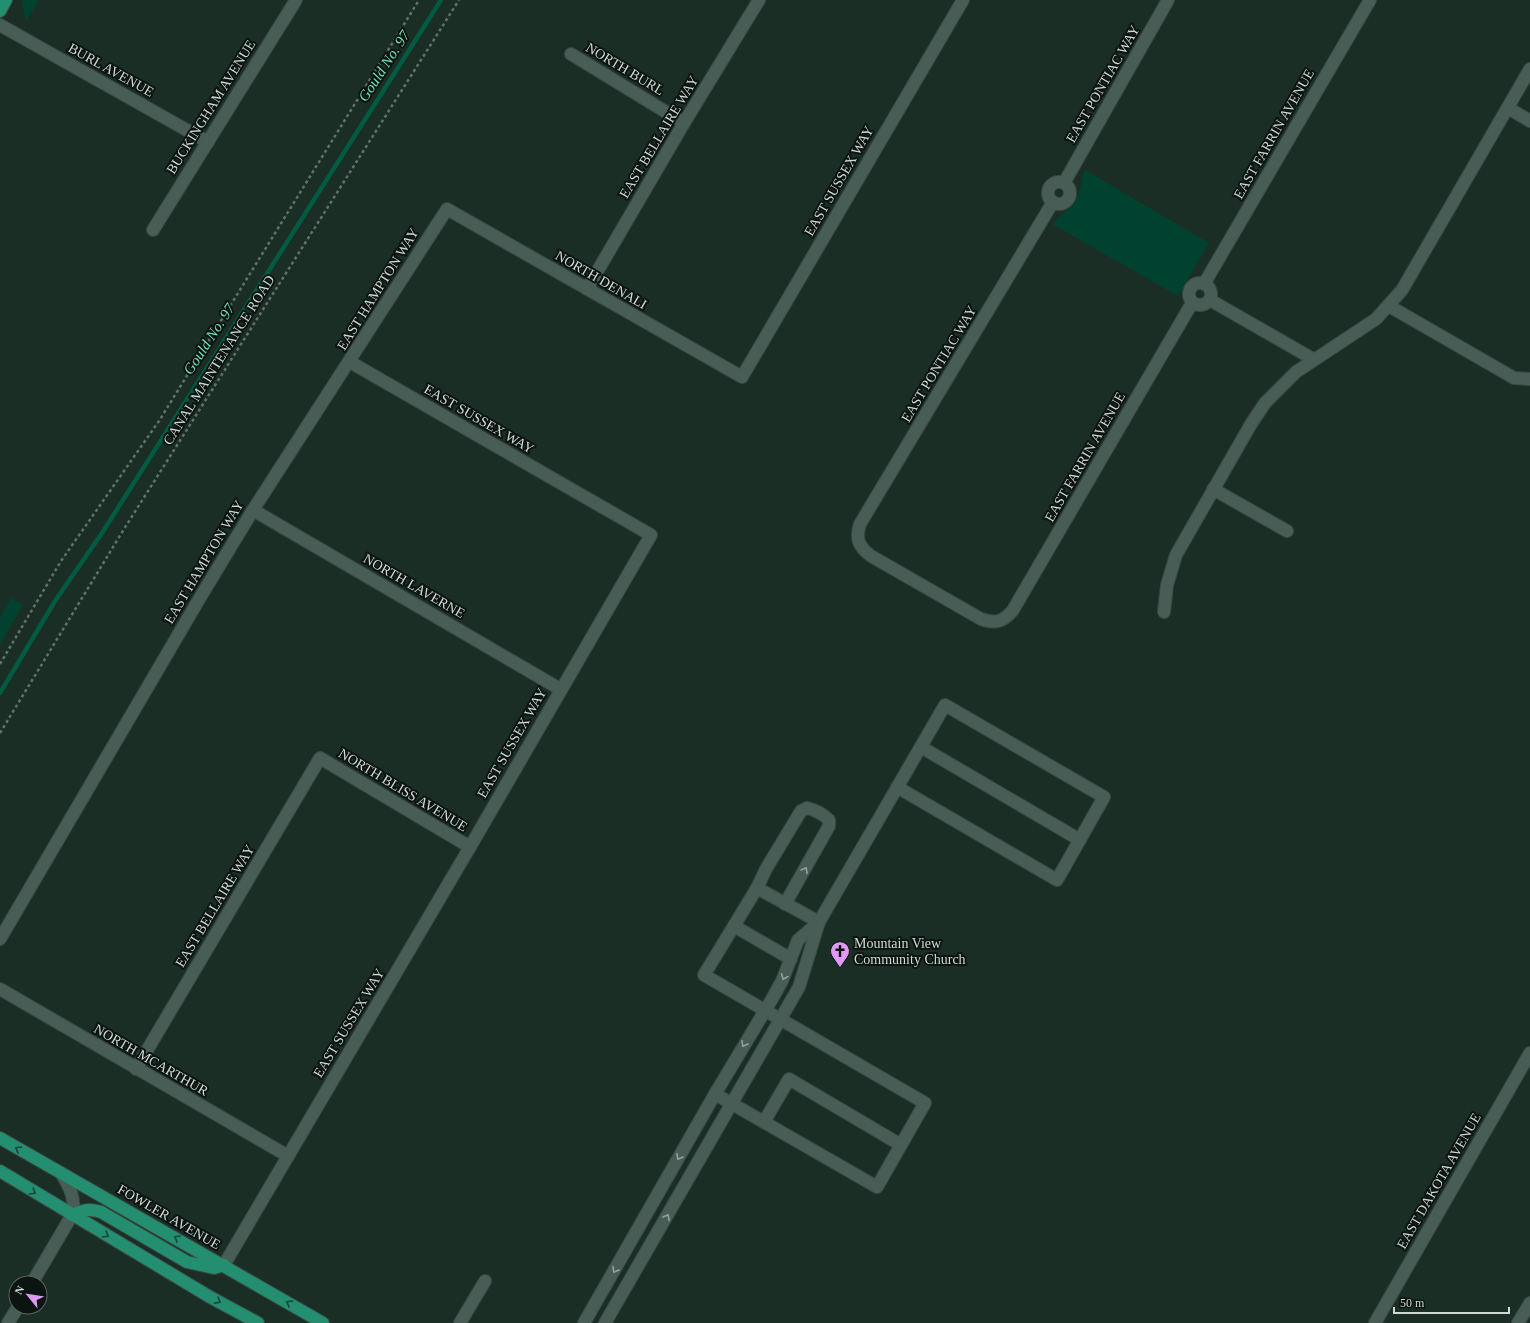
<svg xmlns="http://www.w3.org/2000/svg" width="1530" height="1323" font-family="Georgia,serif">
<style>
.green{fill:#00422f}
.lines{fill:none;stroke-linecap:round;stroke-linejoin:round}
.stream{stroke:#015b43;stroke-width:4.5}
.minor-casing{stroke:#394942;stroke-width:14}
.major-casing{stroke:#394942;stroke-width:14}
.path{stroke:#62726b;stroke-width:2.5;stroke-dasharray:3 3;stroke-linecap:butt}
.minor{stroke:#485d55;stroke-width:12}
.major{stroke:#248e71;stroke-width:12}
.oneway{stroke:#92a29b}
.oneway2{stroke:#164537}
.labels{text-anchor:middle;dominant-baseline:central;stroke-width:4;stroke-linejoin:round;paint-order:stroke}
.street-label{font-size:14px;fill:#cedad4;stroke:#0c1411}
.poi-label{font-size:14px;fill:#cedad4;stroke:#0c1411;text-anchor:start}
.water-label{font-size:15px;font-style:italic;fill:#74dfb8;stroke:#0c1411}
</style>
<rect width="100%" height="100%" fill="#1b2e26"/>
<g class="green">
<polygon points="24,0 39,0 26,22 22,3"/>
<path d="M1085,170L1209,243L1178,296L1052,224C1061,215 1073,208 1078,195C1082,187 1081,178 1085,170Z"/>
<polygon points="11,598 23,605 0,644 0,618"/>
</g>
<g class="lines">
<polyline class="stream" points="0,693 55,601 102,533 441,0"/>
<defs>
<g id="minor">
<polyline points="0,25 208,142"/>
<polyline points="571,54 684,123"/>
<polyline points="1508,108 1530,121"/>
<circle cx="1059" cy="193" r="11"/>
<polyline points="1064,183 1168,0"/>
<path d="M1053,202L860,524C855,539 859,547 871,556L981,619C996,624 1003,622 1013,610L1192,303"/>
<polyline points="153,230 296,0"/>
<circle cx="1200" cy="294" r="11"/>
<polyline points="1204,284 1370,0"/>
<polyline points="587,289 684,123 759,0"/>
<polyline points="1210,300 1313,359"/>
<polyline points="1389,306 1514,378 1530,379"/>
<polyline points="1213,489 1287,531"/>
<polyline points="253,510 560,689"/>
<polyline points="1164,612 1167,585 1176,555 1251,424 1265,403 1296,372 1376,319 1402,290 1530,69"/>
<polyline points="921,747 1080,840"/>
<path d="M757,888L766,869L801,811L807,808C815,810 823,814 829,820V826L785,904"/>
<polyline points="734,926 791,959"/>
<polyline points="0,939 201,596 253,510 447,209 742,377 963,0"/>
<polyline points="0,989 288,1156"/>
<polyline points="136,1069 320,758 470,847"/>
<polyline points="715,1094 877,1187 925,1103 704,975 757,888 819,922"/>
<polyline points="764,1122 789,1079 901,1145"/>
<polyline points="224,1265 470,847 651,535 350,362"/>
<path d="M32,1283L72,1215C76,1198 70,1188 61,1173"/>
<polyline points="8,1323 18,1307"/>
<polyline points="460,1323 485,1281"/>
<polyline points="584,1323 715,1094 772,999 782,981 798,940 819,922"/>
<polyline points="605,1323 799,987 819,922 945,705 1104,797 1057,880 897,787"/>
<polyline points="1375,1323 1530,1053"/>
<polyline points="1518,1323 1530,1303"/>
</g>
<g id="major">
<polyline points="0,11 6,0"/>
<polyline points="0,1138 323,1323"/>
<polyline points="0,1171 210,1297 258,1323"/>
<path d="M72,1215C83,1210 90,1208 101,1212L187,1262L214,1268L224,1265"/>
</g>
</defs>
<use href="#minor" class="minor-casing"/>
<use href="#major" class="major-casing"/>
<g class="path">
<polyline points="0,664 61,561 159,421 419,0"/>
<polyline points="0,733 124,529 459,0"/>
</g>
<use href="#minor" class="minor"/>
<use href="#major" class="major"/>
</g>
<defs><path id="oneway-chevron" d="M-2-3.5L2.5 0L-2 3.5" fill="none" stroke-width="1.6" stroke-linecap="round" stroke-linejoin="round"/></defs>
<g class="oneway">
<use href="#oneway-chevron" transform="translate(805 870) rotate(-60)"/>
<use href="#oneway-chevron" transform="translate(784 977) rotate(113)"/>
<use href="#oneway-chevron" transform="translate(744 1044) rotate(120)"/>
<use href="#oneway-chevron" transform="translate(679 1157) rotate(120)"/>
<use href="#oneway-chevron" transform="translate(667 1217) rotate(-61)"/>
<use href="#oneway-chevron" transform="translate(615 1270) rotate(120)"/>
</g>
<g class="oneway2">
<use href="#oneway-chevron" transform="translate(18 1149) rotate(-150)"/>
<use href="#oneway-chevron" transform="translate(33 1192) rotate(31)"/>
<use href="#oneway-chevron" transform="translate(106 1235) rotate(31)"/>
<use href="#oneway-chevron" transform="translate(177 1238) rotate(-150)"/>
<use href="#oneway-chevron" transform="translate(218 1301) rotate(29)"/>
<use href="#oneway-chevron" transform="translate(289 1303) rotate(-150)"/>
</g>
<defs>
<symbol id="church-pin" viewBox="-11 -11 22 30"><path d="M0 17L-7.5 6A9.5 9.5 0 1 1 7.5 6Z" fill="#dd99f3" stroke="#0c1411"/><path d="M-1.2-6h2.4v3.5h3.3v2.4h-3.3V6h-2.4V-.1h-3.3v-2.4h3.3Z" fill="#111"/></symbol>
</defs>
<g fill-rule="evenodd">
<use href="#church-pin" x="829" y="940" width="22" height="30"/>
</g>
<g class="labels">
<g class="street-label">
<text transform="translate(625 69) rotate(31)">NORTH BURL</text>
<text transform="translate(111 70) rotate(29)">BURL AVENUE</text>
<text transform="translate(1103 84) rotate(-60)">EAST PONTIAC WAY</text>
<text transform="translate(211 107) rotate(-58)">BUCKINGHAM AVENUE</text>
<text transform="translate(1274 134) rotate(-60)">EAST FARRIN AVENUE</text>
<text transform="translate(659 137) rotate(-59)">EAST BELLAIRE WAY</text>
<text transform="translate(839 181) rotate(-60)">EAST SUSSEX WAY</text>
<text transform="translate(601 280) rotate(30)">NORTH DENALI</text>
<text transform="translate(378 289) rotate(-58)">EAST HAMPTON WAY</text>
<text transform="translate(219 360) rotate(-58)">CANAL MAINTENANCE ROAD</text>
<text transform="translate(939 364) rotate(-59)">EAST PONTIAC WAY</text>
<text transform="translate(479 419) rotate(30)">EAST SUSSEX WAY</text>
<text transform="translate(1085 457) rotate(-60)">EAST FARRIN AVENUE</text>
<text transform="translate(204 562) rotate(-59)">EAST HAMPTON WAY</text>
<text transform="translate(414 586) rotate(30)">NORTH LAVERNE</text>
<text transform="translate(512 743) rotate(-60)">EAST SUSSEX WAY</text>
<text transform="translate(403 790) rotate(31)">NORTH BLISS AVENUE</text>
<text transform="translate(215 906) rotate(-59)">EAST BELLAIRE WAY</text>
<text transform="translate(349 1023) rotate(-59)">EAST SUSSEX WAY</text>
<text transform="translate(151 1060) rotate(30)">NORTH MCARTHUR</text>
<text transform="translate(1439 1181) rotate(-60)">EAST DAKOTA AVENUE</text>
<text transform="translate(169 1217) rotate(30)">FOWLER AVENUE</text>
</g>
<g class="poi-label">
<text x="854" y="943">Mountain View<tspan x="854" dy="16">Community Church</tspan></text>
</g>
<g class="water-label">
<text transform="translate(384 66) rotate(-57)">Gould No. 97</text>
<text transform="translate(209 339) rotate(-57)">Gould No. 97</text>
</g>
</g>
<g transform="translate(28 1295) rotate(300)"><circle r="19" fill="#0c1411" stroke="#5a635f"/>
<path d="M0-3L7 15L0 10L-7 15Z" fill="#dd99f3"/>
<text y="-6" font-size="11" font-weight="bold" text-anchor="middle" fill="#cedad4">N</text>
</g>
<path d="M1394 1307v6h115v-6" fill="none" stroke="#cedad4" stroke-width="2"/>
<text x="1400" y="1307" font-size="12" fill="#cedad4" stroke="#0c1411" stroke-width="3" paint-order="stroke">50 m</text>
</svg>
